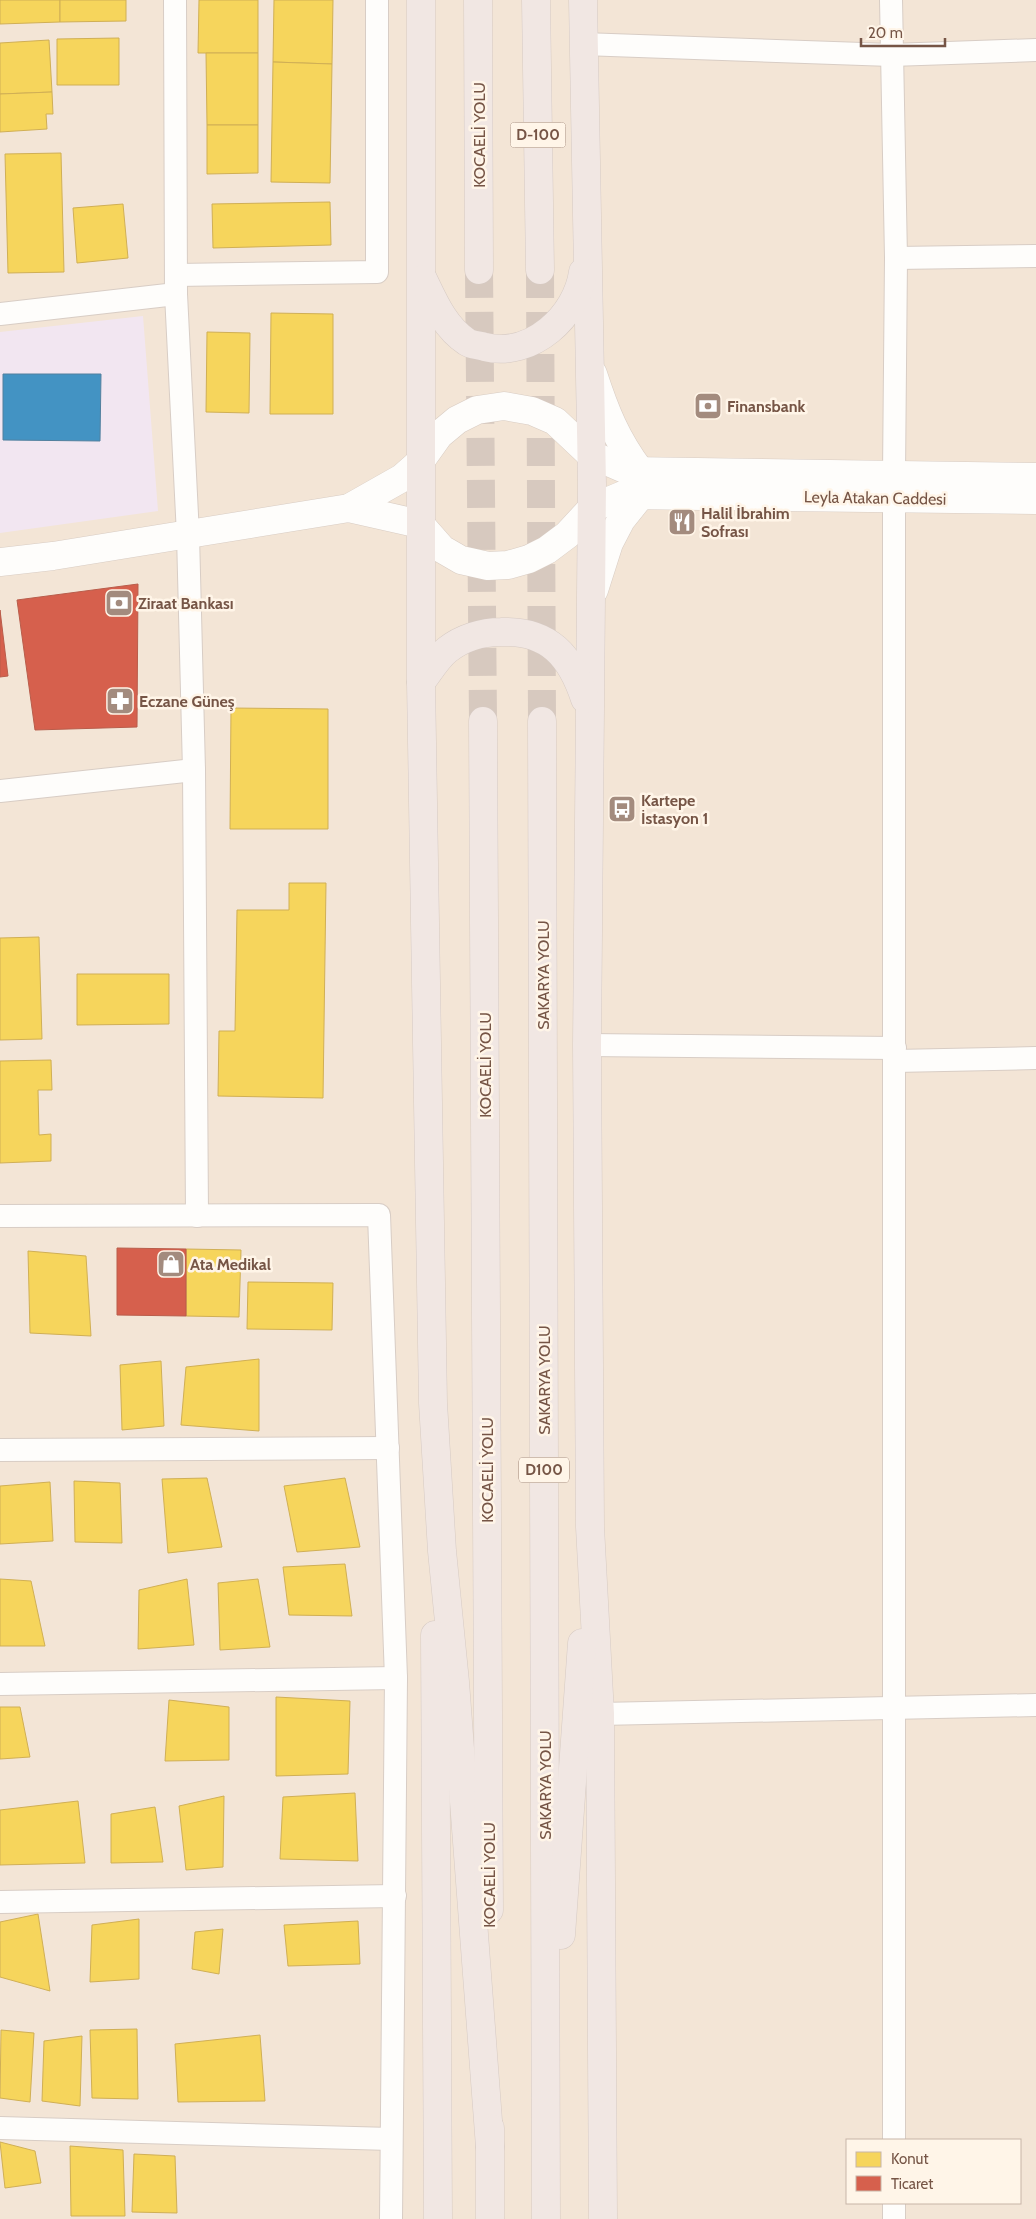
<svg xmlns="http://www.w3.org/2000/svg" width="1036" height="2219" font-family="Cabin,sans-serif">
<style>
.residential{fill:#f3e5d6;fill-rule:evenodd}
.education{fill:#f2e6f1}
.homes{fill:#f6d55c;stroke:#d0af55}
.shops{fill:#d6604d;stroke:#b95d4b}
.schools{fill:#4393c3;stroke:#52809e}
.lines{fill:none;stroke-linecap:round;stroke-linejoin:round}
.highway-tunnel{stroke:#d7c9bf;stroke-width:28;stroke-dasharray:28 14;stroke-linecap:butt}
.street-casing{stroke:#d8cdc5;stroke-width:24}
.secondary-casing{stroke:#d8ccc3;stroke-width:29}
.highway-casing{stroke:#d6cac3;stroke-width:29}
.street{stroke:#fefdfb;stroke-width:22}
.secondary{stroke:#fefdfb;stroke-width:28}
.highway{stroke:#f1e7e3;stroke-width:28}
.labels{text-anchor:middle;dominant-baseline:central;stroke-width:5;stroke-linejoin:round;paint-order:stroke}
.shield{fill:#fff5e8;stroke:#9f8577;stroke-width:1}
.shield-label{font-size:15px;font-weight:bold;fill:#765546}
.street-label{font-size:16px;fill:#765546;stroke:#fff5e8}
.poi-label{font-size:16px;font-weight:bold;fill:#765546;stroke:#fff5e8;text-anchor:start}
</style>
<rect width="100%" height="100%" fill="#f7f0e7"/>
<path class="residential" d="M0,0H1036V2219H0ZM847,2140H1020V2203H847Z"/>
<polygon class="education" points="143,316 158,511 0,533 0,332"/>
<g class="homes">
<polygon points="0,0 60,0 60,22 0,24"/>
<polygon points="60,0 126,0 126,21 60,22"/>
<polygon points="199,0 258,0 258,53 198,53"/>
<polygon points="274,0 333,0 332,64 273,62"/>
<polygon points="119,38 119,85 57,85 57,39"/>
<polygon points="49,40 52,92 0,94 0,43"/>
<polygon points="206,53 258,53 258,125 207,125"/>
<polygon points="273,62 332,64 330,183 271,182"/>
<polygon points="52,92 53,114 46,114 47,129 0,132 0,94"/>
<polygon points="207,125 258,125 258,173 207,174"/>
<polygon points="61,153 64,272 8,273 5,154"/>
<polygon points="330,202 331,245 213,248 212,204"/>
<polygon points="123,204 128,258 77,263 73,208"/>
<polygon points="271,313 333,314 333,414 270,414"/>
<polygon points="207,332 250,333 249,413 206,412"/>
<polygon points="231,708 328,709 328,829 230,829"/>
<polygon points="289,883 326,883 323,1098 218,1096 219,1031 235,1031 237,910 289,910"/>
<polygon points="39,937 42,1039 0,1040 0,938"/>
<polygon points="77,974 169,974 169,1024 77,1025"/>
<polygon points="51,1060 52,1090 38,1090 39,1135 51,1134 51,1161 0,1163 0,1061"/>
<polygon points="186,1249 241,1250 239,1317 186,1316"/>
<polygon points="28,1251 86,1256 91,1336 30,1333"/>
<polygon points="248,1282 333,1283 332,1330 247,1329"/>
<polygon points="259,1359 259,1431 181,1425 186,1367"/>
<polygon points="161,1361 164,1426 122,1430 120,1365"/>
<polygon points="207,1478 222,1547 168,1553 162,1479"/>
<polygon points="345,1478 360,1547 297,1552 284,1486"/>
<polygon points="74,1481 120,1483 122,1543 75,1542"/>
<polygon points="50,1482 53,1541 0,1544 0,1486"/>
<polygon points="345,1564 352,1616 289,1615 283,1567"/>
<polygon points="0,1579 31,1581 45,1646 0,1646"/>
<polygon points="187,1579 194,1645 138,1649 139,1590"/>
<polygon points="258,1579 270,1647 220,1650 218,1583"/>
<polygon points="276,1697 350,1701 348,1774 276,1776"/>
<polygon points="169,1700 229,1707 229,1760 165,1761"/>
<polygon points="0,1707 20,1707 30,1757 0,1759"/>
<polygon points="355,1793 358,1861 280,1859 283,1797"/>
<polygon points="224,1796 223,1867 186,1870 179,1806"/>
<polygon points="78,1801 85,1863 0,1865 0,1810"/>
<polygon points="155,1807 163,1862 111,1863 111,1814"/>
<polygon points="38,1914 50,1991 0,1977 0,1922"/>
<polygon points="139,1919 139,1979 90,1982 92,1925"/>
<polygon points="358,1921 360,1964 288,1966 284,1925"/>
<polygon points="223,1929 219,1974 192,1969 195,1932"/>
<polygon points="137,2029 138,2099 92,2098 90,2030"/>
<polygon points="1,2030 34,2033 30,2102 0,2098"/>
<polygon points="260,2035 265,2101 178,2102 175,2044"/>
<polygon points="82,2036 80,2106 42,2101 44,2041"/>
<polygon points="0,2142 35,2151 41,2183 5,2188"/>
<polygon points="70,2146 123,2150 125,2216 71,2216"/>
<polygon points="134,2154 175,2156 177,2213 132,2212"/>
</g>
<g class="shops">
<polygon points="138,584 137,727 35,730 17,600"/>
<polygon points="0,610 8,676 0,677"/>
<polygon points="117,1248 186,1249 186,1316 117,1315"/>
</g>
<polygon class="schools" points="3,374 101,374 100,441 3,440"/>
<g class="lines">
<g class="highway-tunnel">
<polyline points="479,270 483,721"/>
<polyline points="540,270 542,721"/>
</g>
<defs>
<g id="street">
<polyline points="175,0 176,294 188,535 194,770 197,1216"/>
<polyline points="891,0 896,258 894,474 894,2140"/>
<polyline points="583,44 891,55 1036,50"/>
<polyline points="896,258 1036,256"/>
<polyline points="177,275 377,272 377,0"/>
<polyline points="0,314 176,294"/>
<polyline points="0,791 194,770"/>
<polyline points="587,1045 895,1048"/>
<polyline points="895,1061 1036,1058"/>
<polyline points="0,1216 379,1215 396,1678 391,2219"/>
<polyline points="0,1450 388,1448"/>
<polyline points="0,1684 396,1678"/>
<polyline points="600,1714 1036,1705"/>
<polyline points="0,1902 395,1896"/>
<polyline points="0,2128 391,2139"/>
<polyline points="894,2219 894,2203"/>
</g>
<g id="secondary">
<path d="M593,374C605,411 616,439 640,471"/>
<polyline points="349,508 420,524 442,549 461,560 488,566 508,565 529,559 547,550 567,535 592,508 623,495 1036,500"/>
<polyline points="0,562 53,556 349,508 402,478 419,463 439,435 457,420 477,410 504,406 532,411 555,421 590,454 629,471 1036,477"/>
<polyline points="594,590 609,543 621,520 641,495"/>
</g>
<g id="highway">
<polyline points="421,0 421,682 433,1403 442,1551 455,1682 490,2147"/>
<polyline points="478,0 479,270"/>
<polyline points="536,0 540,270"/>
<polyline points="583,0 592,484 587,1045 590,1527 600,1714 603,2219"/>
<path d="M423,279C434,302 445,328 467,342C471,345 479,345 485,347C532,358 577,316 583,272"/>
<path d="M421,682C429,672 437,658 447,650C462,638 482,632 501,632C549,630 571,656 585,699"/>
<polyline points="483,721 489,1910"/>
<polyline points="542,721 546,2219"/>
<polyline points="435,1635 438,2219"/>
<polyline points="561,1935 582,1643"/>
<polyline points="490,2219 490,2128"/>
</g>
</defs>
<use href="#street" class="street-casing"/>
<use href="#secondary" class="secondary-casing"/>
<use href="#highway" class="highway-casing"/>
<use href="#street" class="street"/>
<use href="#secondary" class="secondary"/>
<use href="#highway" class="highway"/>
</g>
<defs>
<symbol id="bank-square" viewBox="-11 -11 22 22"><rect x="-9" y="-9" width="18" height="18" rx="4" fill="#a38b7e" stroke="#fff5e8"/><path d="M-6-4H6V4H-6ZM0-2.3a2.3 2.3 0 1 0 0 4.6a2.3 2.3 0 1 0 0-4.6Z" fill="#fff"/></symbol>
<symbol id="restaurant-square" viewBox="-11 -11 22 22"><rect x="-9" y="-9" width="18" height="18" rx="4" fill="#a38b7e" stroke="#fff5e8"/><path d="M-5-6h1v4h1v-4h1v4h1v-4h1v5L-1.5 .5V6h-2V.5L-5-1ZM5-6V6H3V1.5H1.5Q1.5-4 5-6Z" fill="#fff"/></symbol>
<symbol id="pharmacy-square" viewBox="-11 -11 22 22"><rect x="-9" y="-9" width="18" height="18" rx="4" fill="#a38b7e" stroke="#fff5e8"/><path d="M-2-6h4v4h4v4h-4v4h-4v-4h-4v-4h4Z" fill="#fff"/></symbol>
<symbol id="bus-square" viewBox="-11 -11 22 22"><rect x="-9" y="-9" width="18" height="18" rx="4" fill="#a38b7e" stroke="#fff5e8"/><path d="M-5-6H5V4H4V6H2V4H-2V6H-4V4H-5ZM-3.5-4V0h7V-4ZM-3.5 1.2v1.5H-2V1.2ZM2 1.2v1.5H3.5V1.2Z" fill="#fff"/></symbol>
<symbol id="shop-square" viewBox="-11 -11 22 22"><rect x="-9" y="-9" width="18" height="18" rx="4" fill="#a38b7e" stroke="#fff5e8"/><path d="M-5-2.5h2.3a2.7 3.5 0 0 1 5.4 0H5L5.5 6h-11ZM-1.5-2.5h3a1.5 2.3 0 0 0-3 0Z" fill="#fff"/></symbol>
</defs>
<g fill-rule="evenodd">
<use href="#bank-square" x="692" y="390" width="32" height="32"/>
<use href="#restaurant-square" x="666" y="506" width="32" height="32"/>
<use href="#bank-square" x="103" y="587" width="32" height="32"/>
<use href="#pharmacy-square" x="104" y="685" width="32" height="32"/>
<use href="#bus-square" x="606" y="793" width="32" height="32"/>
<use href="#shop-square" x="155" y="1248" width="32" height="32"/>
</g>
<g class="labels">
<g class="shield">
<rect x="510.5" y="122.5" width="55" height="25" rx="4"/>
<rect x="519" y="1457.5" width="50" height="25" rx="4"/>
</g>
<g class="shield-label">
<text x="538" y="135">D-100</text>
<text x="544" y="1470">D100</text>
</g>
<g class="street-label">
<text transform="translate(479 135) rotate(-90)">KOCAELİ YOLU</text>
<text transform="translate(875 498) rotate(1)">Leyla Atakan Caddesi</text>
<text transform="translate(543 975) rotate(-90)">SAKARYA YOLU</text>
<text transform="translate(485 1065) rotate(-90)">KOCAELİ YOLU</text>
<text transform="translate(544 1380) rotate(-90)">SAKARYA YOLU</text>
<text transform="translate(487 1470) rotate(-90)">KOCAELİ YOLU</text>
<text transform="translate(545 1785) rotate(-90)">SAKARYA YOLU</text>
<text transform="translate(489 1875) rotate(-90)">KOCAELİ YOLU</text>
</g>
<g class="poi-label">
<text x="727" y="406">Finansbank</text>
<text x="701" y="513">Halil İbrahim<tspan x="701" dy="18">Sofrası</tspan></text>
<text x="138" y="603">Ziraat Bankası</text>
<text x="139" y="701">Eczane Güneş</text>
<text x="641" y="800">Kartepe<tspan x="641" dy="18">İstasyon 1</tspan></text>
<text x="190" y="1264">Ata Medikal</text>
</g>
</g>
<rect x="846" y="2139" width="175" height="65" fill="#fff5e8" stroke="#c8b5a7"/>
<rect x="856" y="2152" width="25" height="15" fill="#f6d55c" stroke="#c8b5a7"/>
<text x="891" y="2164" font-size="15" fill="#765546">Konut</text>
<rect x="856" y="2176" width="25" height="15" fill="#d6604d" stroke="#c8b5a7"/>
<text x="891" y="2189" font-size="15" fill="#765546">Ticaret</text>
<path d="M861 38v8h84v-8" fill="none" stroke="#765546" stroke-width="2.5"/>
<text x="868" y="38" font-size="15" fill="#765546" stroke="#fff5e8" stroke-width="4" paint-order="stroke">20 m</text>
</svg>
